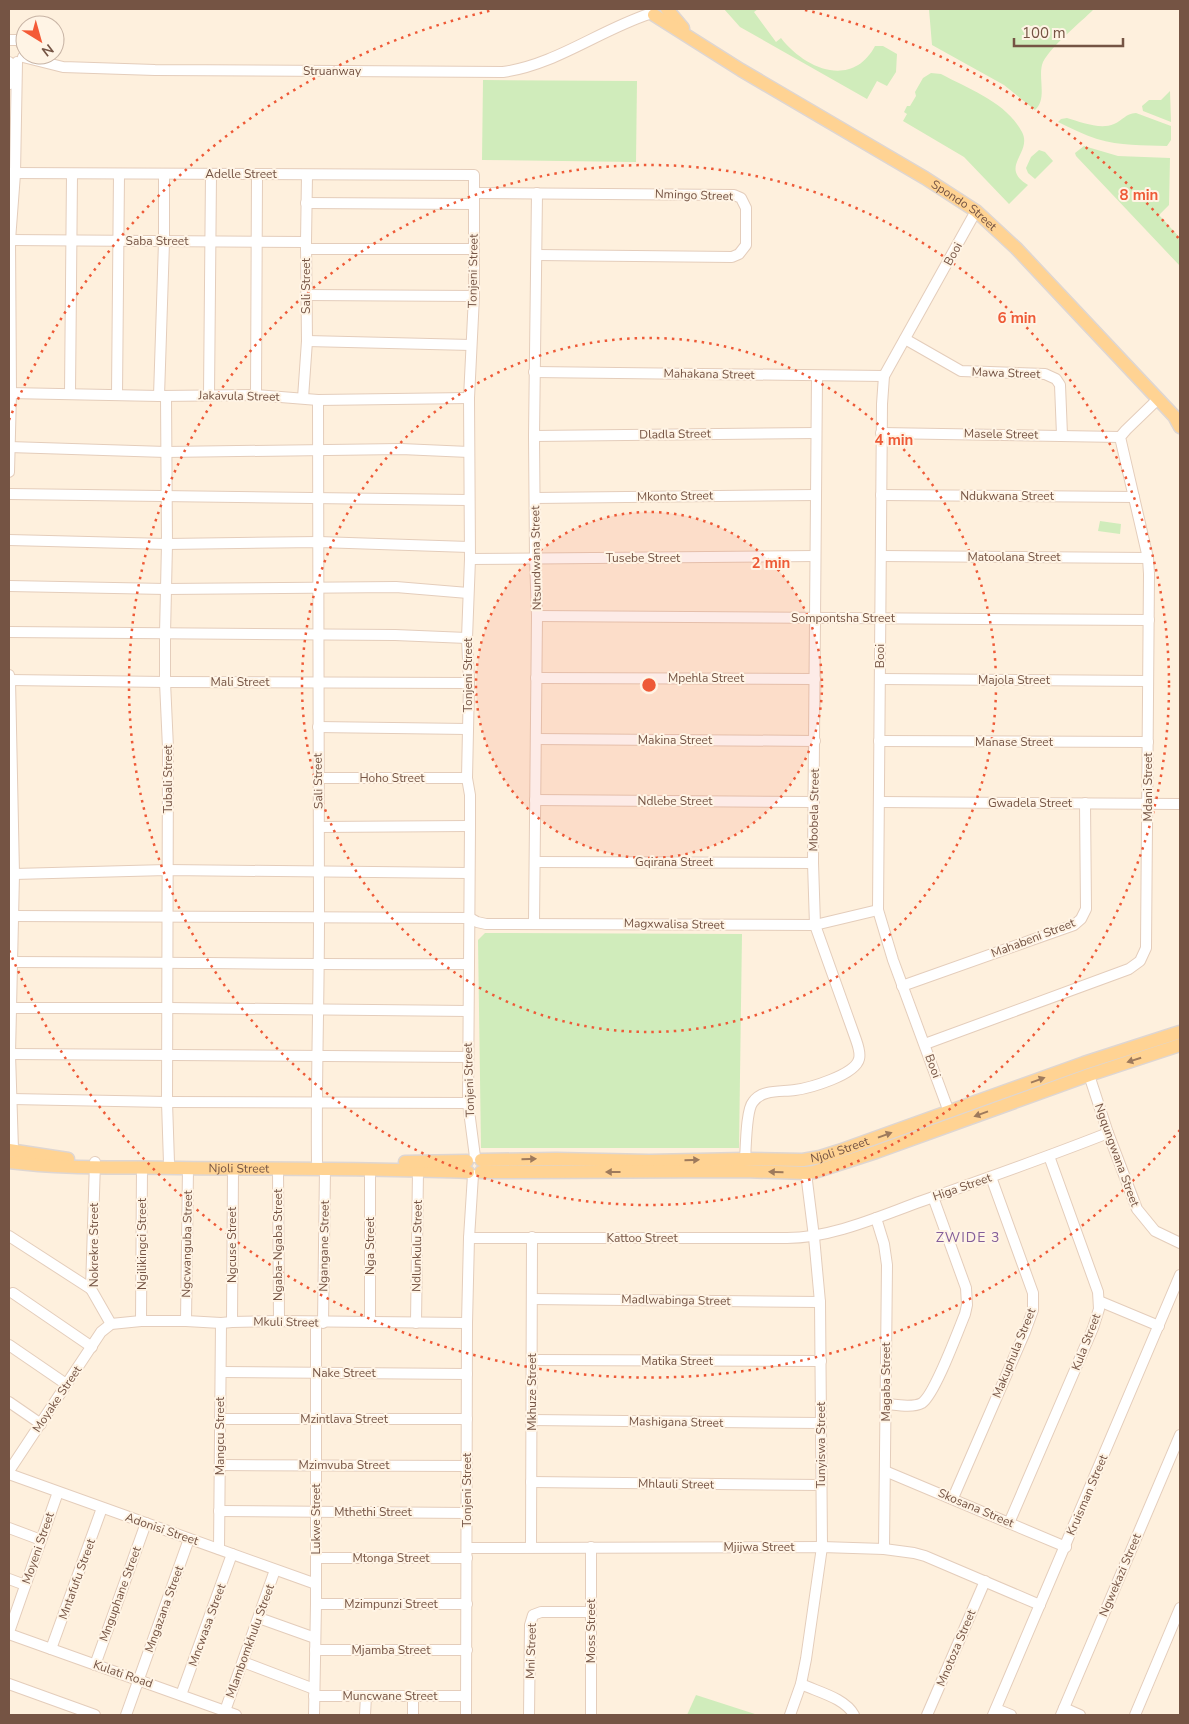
<svg xmlns="http://www.w3.org/2000/svg" width="1189" height="1724" font-family="'Nunito Sans',sans-serif">
<style>
.green{fill:#d0ecbb}
.lines{fill:none;stroke-linecap:round;stroke-linejoin:round}
.minor-casing{stroke:#e4cdbb;stroke-width:12}
.major-casing{stroke:#ded6d2;stroke-width:15}
.minor{stroke:#fff;stroke-width:10}
.major{stroke:#ffd393;stroke-width:12}
.oneway{fill:#9e7a5c}
.ring{fill:none;stroke:#ee5a37;stroke-width:2.5;stroke-dasharray:2.5 5}
.labels{text-anchor:middle;dominant-baseline:central;stroke-width:4;stroke-linejoin:round;paint-order:stroke}
.street-label{font-size:12px;fill:#755444;stroke:#fff4e5}
.neighbourhood-label{font-size:14px;letter-spacing:1px;fill:#845e9a;stroke:#fff4e5}
.centre{fill:#ee5a37;stroke:#fff4e5;stroke-width:2.5}
.ring-label{font-size:15px;text-anchor:middle;font-weight:bold;fill:#ee5a37;stroke:#fff4e5;stroke-width:4;stroke-linejoin:round;paint-order:stroke}
</style>
<rect width="100%" height="100%" fill="#fef0dd"/>
<g class="green">
<path d="M724,9H758L754,12L776,42L781,38C805,69 852,89 875,46H883L897,54L896,72L887,86L877,81L867,99L740,27Z"/>
<path d="M929,9H1094C1080,23 1052,45 1043,62C1037,76 1048,99 1035,110L1004,85L932,45Z"/>
<path d="M931,73L941,74C969,89 1006,102 1022,132C1033,153 998,167 1028,185L1009,204L964,157L903,121L907,114L904,112L907,106H910L916,96L915,92L923,78Z"/>
<polygon points="483,80 637,81 636,162 482,160"/>
<polygon points="1170,91 1171,122 1143,111 1142,106 1149,100 1161,100"/>
<path d="M1136,113L1171,126V140L1167,146C1143,145 1120,146 1097,139C1084,135 1071,128 1058,122L1061,119L1067,118C1081,122 1100,130 1114,124C1123,120 1125,114 1136,113Z"/>
<polygon points="1084,146 1118,156 1170,158 1169,205 1159,215 1180,238 1180,266 1076,156 1075,153"/>
<polygon points="1039,150 1045,152 1053,161 1035,179 1028,173 1026,168 1031,157"/>
<polygon points="1100,521 1121,524 1120,534 1098,531"/>
<polygon points="485,933 742,934 739,1148 481,1148 478,940"/>
<polygon points="696,1695 758,1715 687,1715"/>
</g>
<g class="lines">
<defs>
<g id="minor">
<polyline points="9,40 19,40 25,50"/>
<path d="M23,57L63,67L155,70L503,72C555,65 600,30 649,14"/>
<polyline points="9,62 10,84"/>
<polyline points="9,173 474,175 474,296 469,398 470,559 467,638 469,683 467,778 470,795 470,826 468,1103 475,1157"/>
<polyline points="474,193 734,195 741,198 746,208 746,245 739,254 732,257 537,255"/>
<polyline points="306,203 474,204"/>
<polyline points="9,240 306,242"/>
<polyline points="306,249 474,249"/>
<polyline points="306,295 474,296"/>
<polyline points="905,339 961,371 1045,374 1056,379 1060,385 1062,435"/>
<polyline points="307,341 471,345"/>
<polyline points="534,372 884,376"/>
<polyline points="9,393 159,396 256,395 318,400 469,398"/>
<polyline points="70,393 72,174"/>
<polyline points="117,395 119,174"/>
<polyline points="209,395 211,174"/>
<polyline points="256,395 257,175"/>
<polyline points="159,396 164,242 164,174"/>
<polyline points="166,396 167,544 165,634 165,682 168,748 167,1102 169,1163"/>
<polyline points="303,398 307,341 306,242 307,175"/>
<polyline points="881,433 1120,437"/>
<polyline points="534,436 816,433"/>
<polyline points="9,447 166,452 401,449 469,452"/>
<polyline points="9,472 11,393 10,240 15,174 17,62"/>
<polyline points="9,494 468,500"/>
<polyline points="881,495 1134,497"/>
<polyline points="535,498 816,495"/>
<polyline points="9,540 167,544 319,542 469,547"/>
<polyline points="881,556 1148,558"/>
<polyline points="470,559 815,556"/>
<polyline points="9,586 166,589 396,587 468,593"/>
<polyline points="537,616 1149,620"/>
<polyline points="9,632 395,635 467,638"/>
<polyline points="9,675 10,680 14,874 10,1054 13,1150"/>
<polyline points="536,678 815,679"/>
<polyline points="880,679 1148,681"/>
<polyline points="9,680 165,682 469,683"/>
<polyline points="318,727 467,729"/>
<polyline points="536,739 815,741"/>
<polyline points="879,741 1148,742"/>
<polyline points="318,778 467,778"/>
<polyline points="535,800 814,802"/>
<polyline points="880,802 1180,804"/>
<polyline points="319,827 470,826"/>
<polyline points="535,862 813,863"/>
<polyline points="14,874 167,870 469,873"/>
<polyline points="12,916 470,918 477,922 486,924 815,925 878,910"/>
<polyline points="534,923 537,616 535,558 534,436 537,193"/>
<path d="M11,962C164,962 317,965 469,964"/>
<polyline points="902,986 1074,925 1081,919 1086,909 1085,803"/>
<polyline points="9,1008 168,1008 468,1011"/>
<polyline points="925,1044 1129,969 1140,961 1146,948 1149,574 1148,558 1120,437 1126,430 1158,399"/>
<polyline points="9,1054 468,1057"/>
<polyline points="1089,1075 1108,1133 1137,1209 1155,1231 1180,1243"/>
<polyline points="12,1099 167,1102 468,1103"/>
<polyline points="949,1112 893,960 878,910 882,404 884,376 976,211"/>
<path d="M745,1159C746,1147 746,1110 753,1102C762,1089 781,1092 795,1090C810,1088 855,1075 859,1059C861,1052 857,1043 855,1037L815,925L813,863L817,376"/>
<polyline points="95,1162 91,1289 111,1324"/>
<path d="M317,1162C316,1081 319,999 319,917C319,745 318,572 318,400"/>
<polyline points="278,1169 279,1321"/>
<polyline points="876,1218 884,1244 887,1265 884,1549"/>
<polyline points="9,1236 91,1289"/>
<path d="M469,1238H787C832,1238 880,1216 922,1201C985,1179 1047,1157 1108,1133"/>
<polyline points="13,1293 92,1347"/>
<polyline points="532,1299 820,1302"/>
<polyline points="1099,1301 1159,1326"/>
<polyline points="141,1321 142,1167"/>
<polyline points="186,1321 188,1168"/>
<polyline points="232,1322 233,1169"/>
<polyline points="370,1322 370,1170"/>
<polyline points="323,1323 325,1169"/>
<polyline points="416,1323 418,1170"/>
<polyline points="9,1345 66,1384"/>
<polyline points="532,1360 821,1361"/>
<polyline points="221,1372 467,1374"/>
<polyline points="9,1402 41,1424"/>
<path d="M887,1404C897,1405 913,1408 922,1403C935,1394 958,1331 965,1314L967,1305L966,1288L933,1197"/>
<polyline points="220,1419 467,1419"/>
<polyline points="532,1420 821,1423"/>
<polyline points="220,1465 467,1466"/>
<polyline points="9,1471 101,1332 111,1324 141,1321 186,1321 221,1323 232,1322 279,1321 467,1323"/>
<polyline points="885,1471 1066,1547"/>
<polyline points="9,1474 316,1584"/>
<polyline points="531,1482 821,1485"/>
<polyline points="953,1498 1025,1332 1033,1310 1033,1293 991,1177"/>
<polyline points="219,1511 467,1513"/>
<polyline points="1009,1523 1093,1328 1099,1309 1098,1292 1049,1156"/>
<polyline points="9,1528 41,1540"/>
<polyline points="531,1547 532,1237"/>
<polyline points="467,1548 822,1547 884,1549 914,1553 925,1556 1040,1605"/>
<polyline points="219,1549 221,1323"/>
<polyline points="316,1558 467,1558"/>
<polyline points="9,1579 25,1585"/>
<polyline points="316,1604 467,1604"/>
<polyline points="259,1618 315,1638"/>
<polyline points="9,1632 58,1492"/>
<polyline points="9,1634 236,1715"/>
<polyline points="51,1649 102,1508"/>
<polyline points="315,1650 467,1650"/>
<polyline points="243,1662 314,1689"/>
<polyline points="95,1665 146,1523"/>
<polyline points="9,1684 95,1715"/>
<path d="M801,1684C818,1692 845,1698 854,1715"/>
<polyline points="181,1695 232,1554"/>
<polyline points="314,1696 466,1696"/>
<polyline points="1064,1708 1080,1715"/>
<polyline points="996,1709 1011,1715"/>
<polyline points="225,1711 275,1570"/>
<polyline points="126,1715 189,1539"/>
<polyline points="314,1715 316,1604 316,1323"/>
<polyline points="365,1715 366,1696"/>
<polyline points="413,1715 413,1697"/>
<polyline points="466,1715 467,1323 469,1238 473,1175"/>
<polyline points="529,1715 530,1625 533,1615 541,1612 591,1612"/>
<polyline points="591,1715 591,1547"/>
<polyline points="790,1715 801,1684 806,1659 822,1547 820,1302 814,1237 806,1173"/>
<polyline points="927,1715 985,1581"/>
<polyline points="993,1715 1180,1275"/>
<polyline points="1061,1715 1180,1435"/>
<polyline points="1135,1715 1180,1608"/>
</g>
<g id="major">
<polyline points="667,9 683,28"/>
<path id="s1" d="M654,15L741,70L925,178L976,211L1016,248L1158,399L1174,416L1180,427"/>
<polyline points="9,1150 68,1159"/>
<path id="s2" d="M481,1160L556,1159L649,1161L745,1159L803,1160L820,1157L839,1151L1084,1063L1180,1032"/>
<path id="s3" d="M9,1162C65,1169 123,1167 179,1168C276,1169 372,1168 468,1172"/>
<polyline points="405,1162 467,1161"/>
<polyline points="481,1172 743,1171 806,1173 814,1172 876,1152 1089,1075 1180,1045"/>
</g>
</defs>
<use href="#minor" class="minor-casing"/>
<use href="#major" class="major-casing"/>
<use href="#minor" class="minor"/>
<use href="#major" class="major"/>
</g>
<defs><path id="oneway-solid" d="M-6-.8H1V-3.2L6.5 0L1 3.2V.8H-6Z" transform="scale(1.25)"/></defs>
<g class="oneway">
<use href="#oneway-solid" transform="translate(1134 1060) rotate(162)"/>
<use href="#oneway-solid" transform="translate(1038 1080) rotate(-20)"/>
<use href="#oneway-solid" transform="translate(981 1114) rotate(160)"/>
<use href="#oneway-solid" transform="translate(885 1135) rotate(-20)"/>
<use href="#oneway-solid" transform="translate(529 1159) rotate(-1)"/>
<use href="#oneway-solid" transform="translate(692 1160) rotate(-1)"/>
<use href="#oneway-solid" transform="translate(613 1172) rotate(180)"/>
<use href="#oneway-solid" transform="translate(776 1172) rotate(-178)"/>
</g>
<circle cx="649" cy="685" r="173" fill="#ee5a37" fill-opacity=".12"/>
<g class="ring">
<circle cx="649" cy="685" r="173"/>
<circle cx="649" cy="685" r="347"/>
<circle cx="649" cy="685" r="520"/>
<path d="M1180 1130A693 693 0 0 1 9 950M9 420A693 693 0 0 1 493 10M805 10A693 693 0 0 1 1180 240"/>
</g>
<g class="labels">
<g class="street-label">
<text x="332" y="71">Struanway</text>
<text x="241" y="174">Adelle Street</text>
<text transform="translate(694 195) rotate(2)">Nmingo Street</text>
<text stroke="none"><textPath href="#s1" startOffset="364">Spondo Street</textPath></text>
<text x="157" y="241">Saba Street</text>
<text transform="translate(953 254) rotate(-61)">Booi</text>
<text transform="translate(473 271) rotate(-89)">Tonjeni Street</text>
<text transform="translate(306 286) rotate(-90)">Sali Street</text>
<text transform="translate(1006 373) rotate(2)">Mawa Street</text>
<text transform="translate(709 374) rotate(1)">Mahakana Street</text>
<text transform="translate(239 396) rotate(1)">Jakavula Street</text>
<text transform="translate(675 434) rotate(-1)">Dladla Street</text>
<text transform="translate(1001 434) rotate(1)">Masele Street</text>
<text transform="translate(675 496) rotate(-1)">Mkonto Street</text>
<text x="1007" y="496">Ndukwana Street</text>
<text x="1014" y="557">Matoolana Street</text>
<text transform="translate(536 558) rotate(-91)">Ntsundwana Street</text>
<text x="643" y="558">Tusebe Street</text>
<text x="843" y="618">Sompontsha Street</text>
<text transform="translate(880 656) rotate(-90)">Booi</text>
<text transform="translate(468 675) rotate(-90)">Tonjeni Street</text>
<text x="706" y="678">Mpehla Street</text>
<text x="1014" y="680">Majola Street</text>
<text x="240" y="682">Mali Street</text>
<text x="675" y="740">Makina Street</text>
<text x="1014" y="742">Manase Street</text>
<text x="392" y="778">Hoho Street</text>
<text transform="translate(168 779) rotate(-90)">Tubali Street</text>
<text transform="translate(318 781) rotate(-91)">Sali Street</text>
<text transform="translate(1148 787) rotate(-90)">Mdani Street</text>
<text x="675" y="801">Ndlebe Street</text>
<text x="1030" y="803">Gwadela Street</text>
<text transform="translate(814 810) rotate(-89)">Mbobela Street</text>
<text x="674" y="862">Gqirana Street</text>
<text transform="translate(674 924) rotate(1)">Magxwalisa Street</text>
<text transform="translate(1033 938) rotate(-21)">Mahabeni Street</text>
<text transform="translate(933 1066) rotate(70)">Booi</text>
<text transform="translate(469 1080) rotate(-92)">Tonjeni Street</text>
<text stroke="none"><textPath href="#s2" startOffset="360">Njoli Street</textPath></text>
<text transform="translate(1117 1155) rotate(70)">Ngqungwana Street</text>
<text stroke="none"><textPath href="#s3" startOffset="230">Njoli Street</textPath></text>
<text transform="translate(962 1187) rotate(-19)">Higa Street</text>
<text x="642" y="1238">Kattoo Street</text>
<text transform="translate(142 1244) rotate(-90)">Ngilikingci Street</text>
<text transform="translate(187 1244) rotate(-89)">Ngcwanguba Street</text>
<text transform="translate(94 1245) rotate(-90)">Nokrekre Street</text>
<text transform="translate(232 1245) rotate(-90)">Ngcuse Street</text>
<text transform="translate(278 1245) rotate(-90)">Ngaba-Ngaba Street</text>
<text transform="translate(324 1246) rotate(-89)">Ngangane Street</text>
<text transform="translate(370 1246) rotate(-90)">Nga Street</text>
<text transform="translate(417 1246) rotate(-89)">Ndlunkulu Street</text>
<text transform="translate(676 1300) rotate(1)">Madlwabinga Street</text>
<text transform="translate(286 1322) rotate(1)">Mkuli Street</text>
<text transform="translate(1086 1342) rotate(-69)">Kula Street</text>
<text transform="translate(1014 1353) rotate(-68)">Makuphula Street</text>
<text x="677" y="1361">Matika Street</text>
<text x="344" y="1373">Nake Street</text>
<text transform="translate(886 1382) rotate(-90)">Magaba Street</text>
<text transform="translate(532 1392) rotate(-90)">Mkhuze Street</text>
<text transform="translate(57 1399) rotate(-56)">Moyake Street</text>
<text x="344" y="1419">Mzintlava Street</text>
<text transform="translate(676 1422) rotate(1)">Mashigana Street</text>
<text transform="translate(220 1436) rotate(-90)">Mangcu Street</text>
<text transform="translate(821 1445) rotate(-90)">Tunyiswa Street</text>
<text x="344" y="1465">Mzimvuba Street</text>
<text transform="translate(676 1484) rotate(1)">Mhlauli Street</text>
<text transform="translate(467 1490) rotate(-90)">Tonjeni Street</text>
<text transform="translate(1087 1495) rotate(-67)">Kruisman Street</text>
<text transform="translate(976 1508) rotate(23)">Skosana Street</text>
<text x="373" y="1512">Mthethi Street</text>
<text transform="translate(316 1519) rotate(-90)">Lukwe Street</text>
<text transform="translate(162 1529) rotate(19)">Adonisi Street</text>
<text x="759" y="1547">Mjijwa Street</text>
<text transform="translate(38 1548) rotate(-71)">Moyeni Street</text>
<text x="391" y="1558">Mtonga Street</text>
<text transform="translate(1120 1575) rotate(-67)">Ngwekazi Street</text>
<text transform="translate(77 1579) rotate(-70)">Mntafufu Street</text>
<text transform="translate(120 1594) rotate(-70)">Mnguphane Street</text>
<text x="391" y="1604">Mzimpunzi Street</text>
<text transform="translate(164 1609) rotate(-70)">Mngazana Street</text>
<text transform="translate(207 1625) rotate(-70)">Mncwasa Street</text>
<text transform="translate(591 1631) rotate(-90)">Moss Street</text>
<text transform="translate(250 1641) rotate(-70)">Mlambomkhulu Street</text>
<text transform="translate(956 1648) rotate(-67)">Mnotoza Street</text>
<text x="391" y="1650">Mjamba Street</text>
<text transform="translate(531 1651) rotate(-88)">Mni Street</text>
<text transform="translate(123 1674) rotate(19)">Kulati Road</text>
<text x="390" y="1696">Muncwane Street</text>
</g>
<g class="neighbourhood-label">
<text x="968" y="1237">ZWIDE 3</text>
</g>
</g>
<circle cx="649" cy="685" r="8" class="centre"/>
<g class="ring-label">
<text x="1139" y="200">8 min</text>
<text x="1017" y="323">6 min</text>
<text x="894" y="445">4 min</text>
<text x="771" y="568">2 min</text>
</g>
<rect width="1189" height="1724" fill="none" stroke="#755444" stroke-width="20"/>
<g transform="translate(40 40) rotate(143)"><circle r="24" fill="#fff4e5" stroke="#c8b4a5"/>
<path d="M0-4L9 19L0 12L-9 19Z" fill="#f45a36"/>
<text y="-8" font-size="14" font-weight="bold" text-anchor="middle" fill="#755444">N</text>
</g>
<path d="M1014 38v8h109v-8" fill="none" stroke="#755444" stroke-width="2.5"/>
<text x="1022" y="38" font-size="15" fill="#755444" stroke="#fff4e5" stroke-width="4" paint-order="stroke">100 m</text>
</svg>
